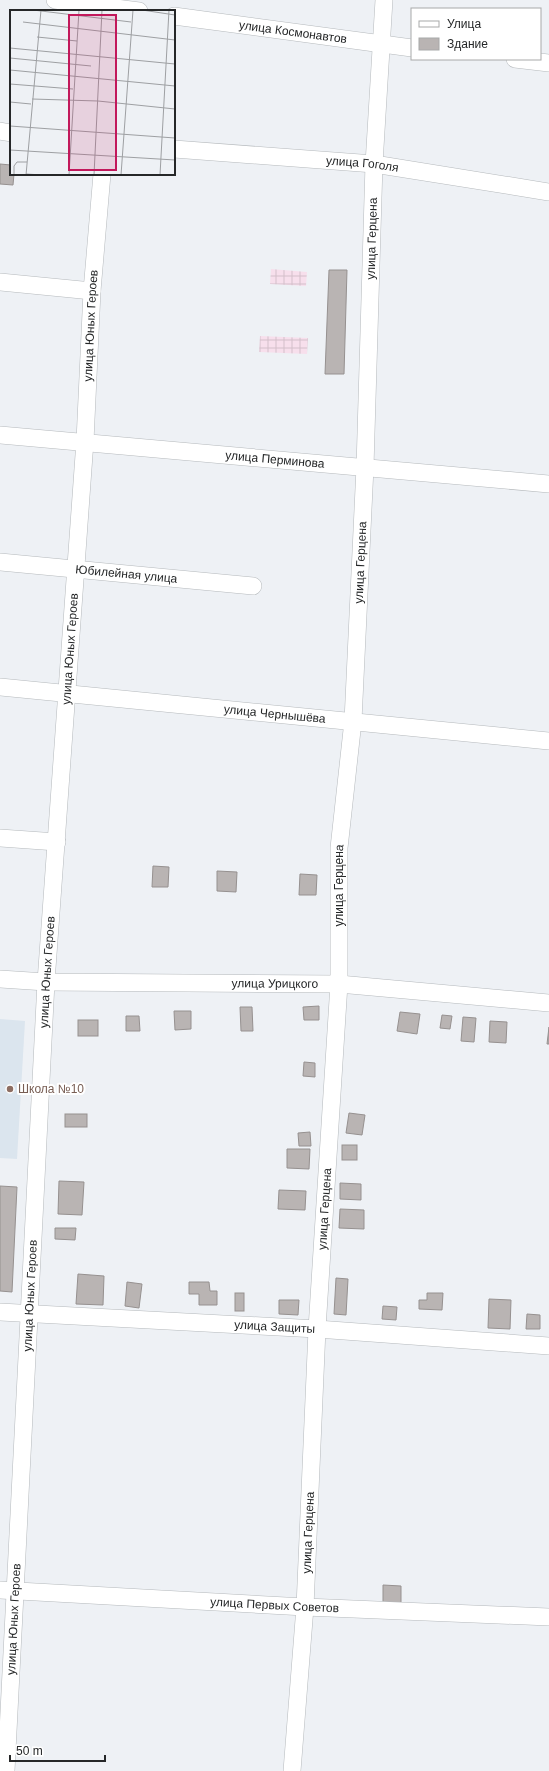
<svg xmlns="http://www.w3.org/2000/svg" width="549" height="1771" font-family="Helvetica,sans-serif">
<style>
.built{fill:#dbe5ee}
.industrial{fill:url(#industrial-grid)}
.building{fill:#b9b4b3;stroke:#969190}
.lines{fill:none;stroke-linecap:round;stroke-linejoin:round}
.minor-casing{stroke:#b5b9bc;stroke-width:18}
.minor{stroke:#fff;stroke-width:17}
.education-dot{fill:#8d6e63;stroke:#fff;stroke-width:1.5}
.labels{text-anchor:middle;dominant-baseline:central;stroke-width:4;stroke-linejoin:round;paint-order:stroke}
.street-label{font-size:12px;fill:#252728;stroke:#fff}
.education-label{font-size:12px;fill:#785e54;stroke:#fff;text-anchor:start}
.inset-road{fill:none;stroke:#9ea0a3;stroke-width:1}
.view{fill:#c2185b;fill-opacity:0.15;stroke:#c2185b;stroke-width:2}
.inset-edge{fill:none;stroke:#252728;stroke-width:2}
</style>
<defs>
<pattern id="industrial-grid" width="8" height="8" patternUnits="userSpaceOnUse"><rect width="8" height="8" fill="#f7dfec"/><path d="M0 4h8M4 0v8" fill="none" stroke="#d4bfca"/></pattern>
</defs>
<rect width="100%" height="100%" fill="#eef1f5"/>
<polygon class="built" points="0,1019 25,1021 17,1159 0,1158"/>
<g class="industrial">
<polygon points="271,269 307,272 306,286 270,284"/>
<polygon points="260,336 308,338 307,354 259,352"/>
</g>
<g class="building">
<polygon points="0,164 11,165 11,174 14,174 13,185 0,184"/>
<polygon points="329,270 347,270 344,374 325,374"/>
<polygon points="153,866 169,867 168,887 152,887"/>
<polygon points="217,871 237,872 236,892 217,891"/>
<polygon points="300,874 317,875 316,895 299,895"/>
<polygon points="319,1006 319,1020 304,1020 303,1007"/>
<polygon points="240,1007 252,1007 253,1031 241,1031"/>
<polygon points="174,1011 191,1011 191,1029 175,1030"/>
<polygon points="400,1012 420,1014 417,1034 397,1031"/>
<polygon points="442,1015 452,1016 450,1029 440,1028"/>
<polygon points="126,1016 139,1016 140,1031 126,1031"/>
<polygon points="463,1017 476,1018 474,1042 461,1041"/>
<rect x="78" y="1020" width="20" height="16"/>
<polygon points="490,1021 507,1022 506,1043 489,1042"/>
<polygon points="549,1027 549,1044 547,1044"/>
<polygon points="304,1062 315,1063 315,1077 303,1076"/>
<polygon points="349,1113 365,1115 362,1135 346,1133"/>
<rect x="65" y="1114" width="22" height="13"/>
<polygon points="310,1132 311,1146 299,1146 298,1133"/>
<rect x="342" y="1145" width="15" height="15"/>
<polygon points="287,1149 310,1149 309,1169 287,1168"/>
<polygon points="59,1181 84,1182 82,1215 58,1214"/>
<polygon points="340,1183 361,1184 361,1200 340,1199"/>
<polygon points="0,1186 17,1187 12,1292 0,1291"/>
<polygon points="279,1190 306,1191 305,1210 278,1209"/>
<polygon points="340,1209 364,1210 364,1229 339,1228"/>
<polygon points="55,1228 76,1228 75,1240 55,1239"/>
<polygon points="78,1274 104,1276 103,1305 76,1304"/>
<polygon points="336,1278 348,1279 346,1315 334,1314"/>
<polygon points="127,1282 142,1284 139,1308 125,1306"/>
<polygon points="189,1282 209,1282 210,1291 217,1291 217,1305 199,1305 199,1294 189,1294"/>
<rect x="235" y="1293" width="9" height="18"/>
<polygon points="427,1293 443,1293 442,1310 419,1309 419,1300 427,1300"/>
<polygon points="489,1299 511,1300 510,1329 488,1328"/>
<polygon points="279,1300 299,1300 298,1315 279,1314"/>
<polygon points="383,1306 397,1307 396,1320 382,1319"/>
<polygon points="527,1314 540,1315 540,1329 526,1329"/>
<polygon points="383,1585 401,1586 401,1604 383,1603"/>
</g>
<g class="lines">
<defs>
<g id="minor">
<polyline points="55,0 139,11"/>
<path id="s1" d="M174,16L412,48"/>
<polyline points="515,59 549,63"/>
<polyline points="0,131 11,133"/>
<path id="s2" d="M174,149L374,164L549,192"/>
<polyline points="0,282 92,291"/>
<path id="s3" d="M0,435L549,484"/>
<path id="s4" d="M0,562L253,586"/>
<path id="s5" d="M0,687L549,741"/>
<polyline points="0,838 57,842"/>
<path id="s6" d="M0,979L46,982L339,984L549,1003"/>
<path id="s7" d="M0,1312L317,1329L549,1346"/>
<path id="s8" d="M0,1590L305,1607L549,1617"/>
<path id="s9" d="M6,1771L46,982L85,441L92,291L102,174"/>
<path id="s10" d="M292,1771L305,1607L317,1329L339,984V848L353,721L365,467L374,164L384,0"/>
</g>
</defs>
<use href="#minor" class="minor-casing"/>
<use href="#minor" class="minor"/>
</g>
<circle class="education-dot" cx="10" cy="1089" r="4"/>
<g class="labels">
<g class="street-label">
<text stroke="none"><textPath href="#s1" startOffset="120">улица Космонавтов</textPath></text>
<text stroke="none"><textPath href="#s2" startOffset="189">улица Гоголя</textPath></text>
<text stroke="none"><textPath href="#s10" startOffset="1535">улица Герцена</textPath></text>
<text stroke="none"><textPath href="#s9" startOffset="1448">улица Юных Героев</textPath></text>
<text stroke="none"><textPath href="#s3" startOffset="276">улица Перминова</textPath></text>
<text stroke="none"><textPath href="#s10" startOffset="1211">улица Герцена</textPath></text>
<text stroke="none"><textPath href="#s4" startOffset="127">Юбилейная улица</textPath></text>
<text stroke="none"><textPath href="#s9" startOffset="1124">улица Юных Героев</textPath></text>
<text stroke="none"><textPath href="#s5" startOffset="276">улица Чернышёва</textPath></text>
<text stroke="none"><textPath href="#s10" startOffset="887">улица Герцена</textPath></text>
<text stroke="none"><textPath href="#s9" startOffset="800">улица Юных Героев</textPath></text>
<text stroke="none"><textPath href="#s6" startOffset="275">улица Урицкого</textPath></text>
<text stroke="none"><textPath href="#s10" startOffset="563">улица Герцена</textPath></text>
<text stroke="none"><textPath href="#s9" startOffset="476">улица Юных Героев</textPath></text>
<text stroke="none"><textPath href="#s7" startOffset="275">улица Защиты</textPath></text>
<text stroke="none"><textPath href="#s10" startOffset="239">улица Герцена</textPath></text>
<text stroke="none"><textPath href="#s8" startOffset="275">улица Первых Советов</textPath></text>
<text stroke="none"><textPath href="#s9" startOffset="152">улица Юных Героев</textPath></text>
</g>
<g class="education-label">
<text x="18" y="1089">Школа №10</text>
</g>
</g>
<g transform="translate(10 10)">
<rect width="165" height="165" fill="#eef1f5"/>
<path class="inset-road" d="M23,0L121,12M132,0L165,5M13,12L165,30M27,27L67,31M0,38L165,54M0,48L81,56M0,60L165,76M0,74L63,79M22,89L88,91L165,99M0,92L21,94M0,116L165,128M0,140L165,150M16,164L32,165M4,165V156L7,152H17M16,165L31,0M59,165L69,0M84,165L92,0M111,165L123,0M150,165L159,0"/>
<path class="view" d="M59,5H106V160H59Z"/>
<rect width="165" height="165" class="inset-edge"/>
</g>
<rect x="411" y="8" width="130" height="52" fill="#ffffff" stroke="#a8a9a9"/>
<rect x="419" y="21" width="20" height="6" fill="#ffffff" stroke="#a8a9a9"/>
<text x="447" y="28" font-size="12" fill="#252728">Улица</text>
<rect x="419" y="38" width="20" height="12" fill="#b9b4b3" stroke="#a8a9a9"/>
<text x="447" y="48" font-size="12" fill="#252728">Здание</text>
<path d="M10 1755v6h95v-6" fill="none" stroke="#252728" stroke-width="2"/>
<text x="16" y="1755" font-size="12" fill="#252728" stroke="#ffffff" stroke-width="3" paint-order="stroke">50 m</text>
</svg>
